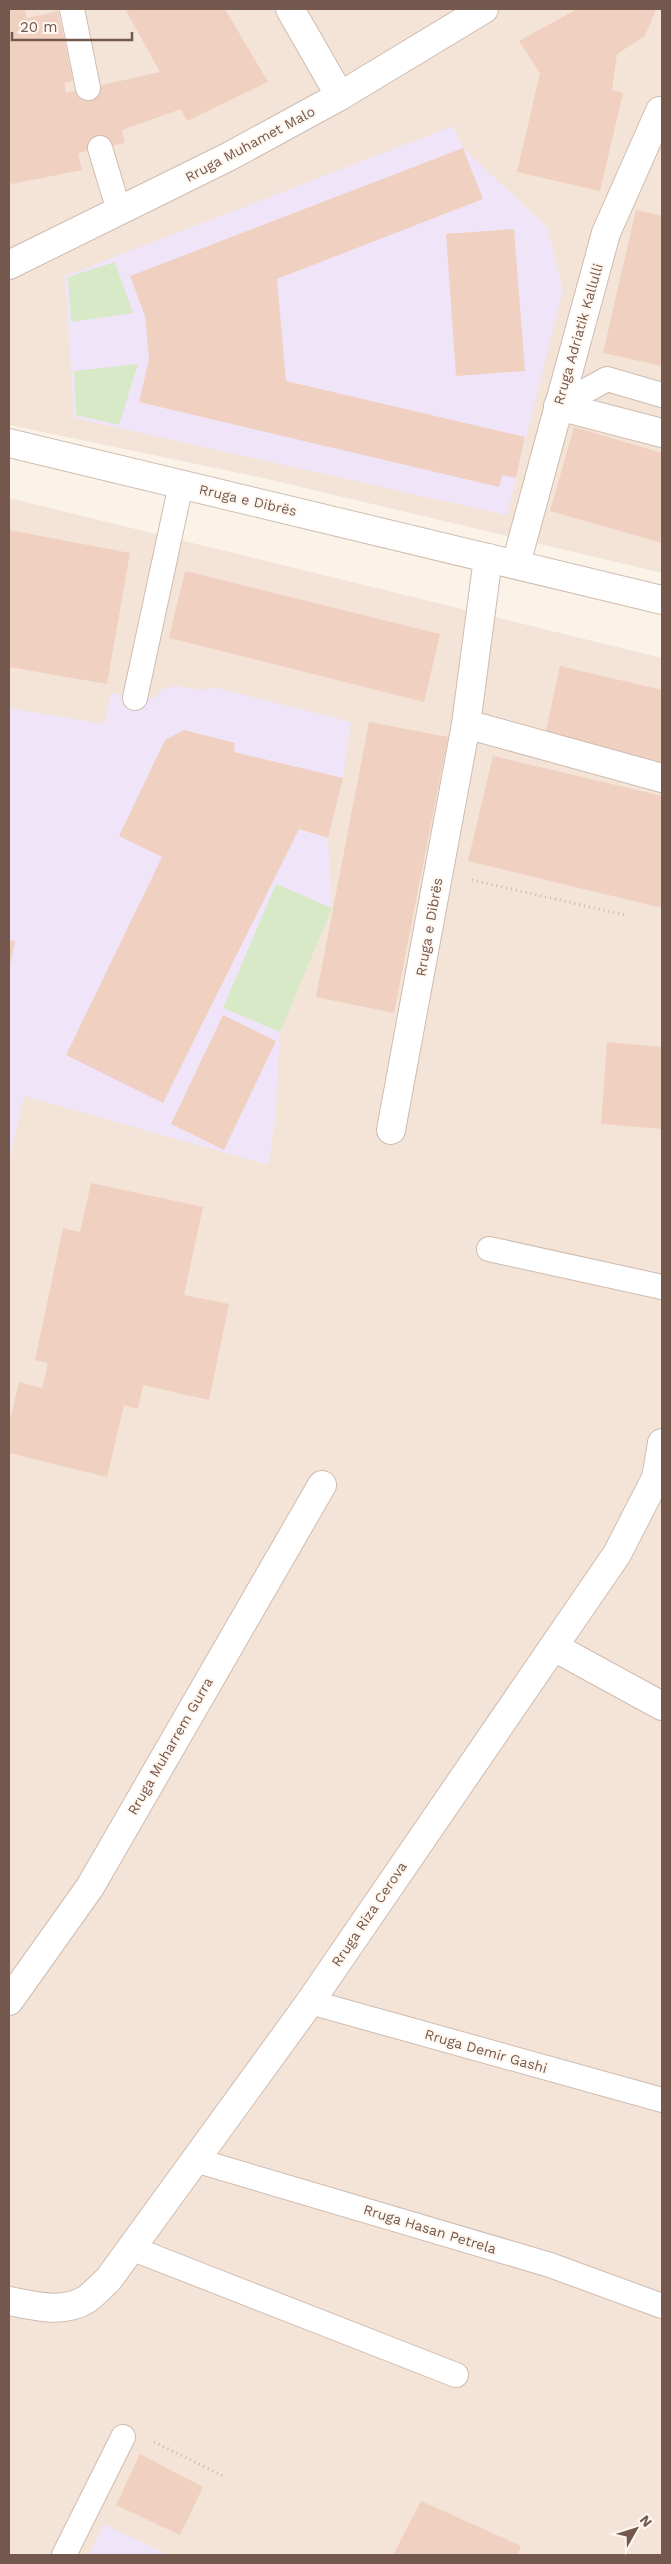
<svg xmlns="http://www.w3.org/2000/svg" width="671" height="2564" font-family="'Work Sans',sans-serif">
<style>
.residential{fill:#f3e4d7}
.education{fill:#f0e5f8}
.green{fill:#d7e9c7}
.building{fill:#f0d0c1}
.lines{fill:none;stroke-linecap:round;stroke-linejoin:round}
.service-casing{stroke:#cfbcb1;stroke-width:26}
.minor-casing{stroke:#cfbcb1;stroke-width:30}
.tertiary-casing{stroke:#cfbcb1;stroke-width:30}
.secondary-casing{stroke:#d2bcaf;stroke-width:30}
.path{stroke:#d5b3a4;stroke-width:3;stroke-dasharray:1 4;stroke-linecap:butt}
.service{stroke:#fff;stroke-width:24}
.minor{stroke:#fff;stroke-width:28}
.tertiary{stroke:#fff;stroke-width:28}
.secondary{stroke:#fff;stroke-width:28}
.labels{text-anchor:middle;dominant-baseline:central;stroke-width:4;stroke-linejoin:round;paint-order:stroke}
.street-label{font-size:14px;fill:#75584d;stroke:#fef7ef}
</style>
<rect width="100%" height="100%" fill="#fbf3e8"/>
<g class="residential">
<polygon points="9,9 662,9 662,573 259,477 9,425"/>
<polygon points="9,498 662,658 662,2555 9,2555"/>
</g>
<g class="education">
<polygon points="453,126 463,148 547,227 563,290 507,515 74,418 65,276"/>
<polygon points="176,686 204,690 213,687 351,722 343,778 328,838 332,908 280,1032 275,1123 268,1165 24,1096 9,1162 9,708 104,724 111,693 154,699 162,689"/>
<polygon points="104,2524 168,2555 89,2555"/>
</g>
<g class="green">
<polygon points="115,262 133,313 71,322 68,277"/>
<polygon points="138,364 119,425 76,415 74,371"/>
<polygon points="276,884 332,908 280,1032 223,1008"/>
</g>
<g class="building">
<polygon points="9,9 25,9 27,18 58,11 73,81 65,83 66,93 160,72 125,9 225,9 268,82 187,121 181,109 122,130 125,143 78,153 82,170 11,184 9,172"/>
<polygon points="577,9 656,9 645,36 617,54 612,90 623,93 600,191 517,172 540,73 519,41"/>
<polygon points="463,148 483,199 277,279 286,381 525,437 516,478 502,475 499,487 139,402 149,359 145,316 130,276"/>
<polygon points="636,210 662,216 662,366 603,353"/>
<polygon points="514,229 525,371 456,376 446,234"/>
<polygon points="574,427 662,453 662,543 550,511"/>
<polygon points="9,530 130,553 107,684 9,667"/>
<polygon points="185,571 440,634 424,702 169,638"/>
<polygon points="560,666 662,690 662,766 544,739"/>
<polygon points="369,722 448,737 394,1013 316,997"/>
<polygon points="184,730 235,743 234,752 343,778 328,838 299,829 163,1103 66,1055 162,857 119,836 165,740"/>
<polygon points="493,756 662,796 662,908 468,861"/>
<polygon points="9,940 15,941 10,965 9,965"/>
<polygon points="223,1015 276,1041 224,1150 171,1124"/>
<polygon points="607,1042 662,1047 662,1129 601,1124"/>
<polygon points="91,1183 203,1207 184,1295 229,1304 209,1400 143,1385 138,1409 124,1405 107,1477 9,1453 9,1425 19,1382 42,1388 48,1363 35,1360 63,1228 80,1232"/>
<polygon points="140,2454 203,2487 180,2535 116,2505"/>
<polygon points="421,2501 521,2546 517,2555 393,2555"/>
</g>
<g class="lines">
<defs>
<g id="service">
<polyline points="72,9 88,88"/>
<polyline points="100,148 119,211"/>
<polyline points="558,406 607,379 662,395"/>
<polyline points="135,698 181,484"/>
<polyline points="489,1249 662,1287"/>
<polyline points="310,2002 662,2100"/>
<polyline points="195,2160 550,2265 662,2306"/>
<polyline points="131,2248 456,2375"/>
<polyline points="64,2555 123,2437"/>
</g>
<g id="minor">
<polyline points="290,9 340,96"/>
<polyline points="558,406 662,433"/>
<polyline points="516,564 606,233 660,111 662,111"/>
<polyline points="466,724 662,778"/>
<polyline points="391,1130 466,724 488,558"/>
<polyline points="554,1647 662,1706"/>
<polyline points="9,2001 90,1887 322,1485"/>
<path d="M9,2301C34,2306 64,2314 87,2299C94,2294 101,2286 108,2280L310,2002L617,1554L656,1478L662,1443"/>
</g>
<polyline id="tertiary" points="9,265 228,157 340,96 484,9"/>
<polyline id="secondary" points="9,443 662,600"/>
</defs>
<use href="#service" class="service-casing"/>
<use href="#minor" class="minor-casing"/>
<use href="#tertiary" class="tertiary-casing"/>
<use href="#secondary" class="secondary-casing"/>
<g class="path">
<polyline points="472,880 625,915"/>
<polyline points="154,2442 223,2476"/>
</g>
<use href="#service" class="service"/>
<use href="#minor" class="minor"/>
<use href="#tertiary" class="tertiary"/>
<use href="#secondary" class="secondary"/>
</g>
<g class="labels">
<g class="street-label">
<text transform="translate(250 144) rotate(-28)">Rruga Muhamet Malo</text>
<text transform="translate(578 334) rotate(-74)">Rruga Adriatik Kallulli</text>
<text transform="translate(248 500) rotate(13)">Rruga e Dibrës</text>
<text transform="translate(429 927) rotate(-80)">Rruga e Dibrës</text>
<text transform="translate(170 1746) rotate(-60)">Rruga Muharrem Gurra</text>
<text transform="translate(369 1914) rotate(-56)">Rruga Riza Cerova</text>
<text transform="translate(486 2051) rotate(16)">Rruga Demir Gashi</text>
<text transform="translate(430 2229) rotate(17)">Rruga Hasan Petrela</text>
</g>
</g>
<rect width="671" height="2564" fill="none" stroke="#75584d" stroke-width="20"/>
<g transform="translate(636 2529) rotate(51)" stroke="#fef7ef" stroke-width="4" paint-order="stroke">
<path d="M0-4L9 19L0 12L-9 19Z" fill="#75584d"/>
<text y="-8" font-size="14" font-weight="bold" text-anchor="middle" fill="#75584d">N</text>
</g>
<path d="M12 32v8h120v-8" fill="none" stroke="#75584d" stroke-width="2.5"/>
<text x="20" y="32" font-size="15" fill="#75584d" stroke="#fef7ef" stroke-width="4" paint-order="stroke">20 m</text>
</svg>
